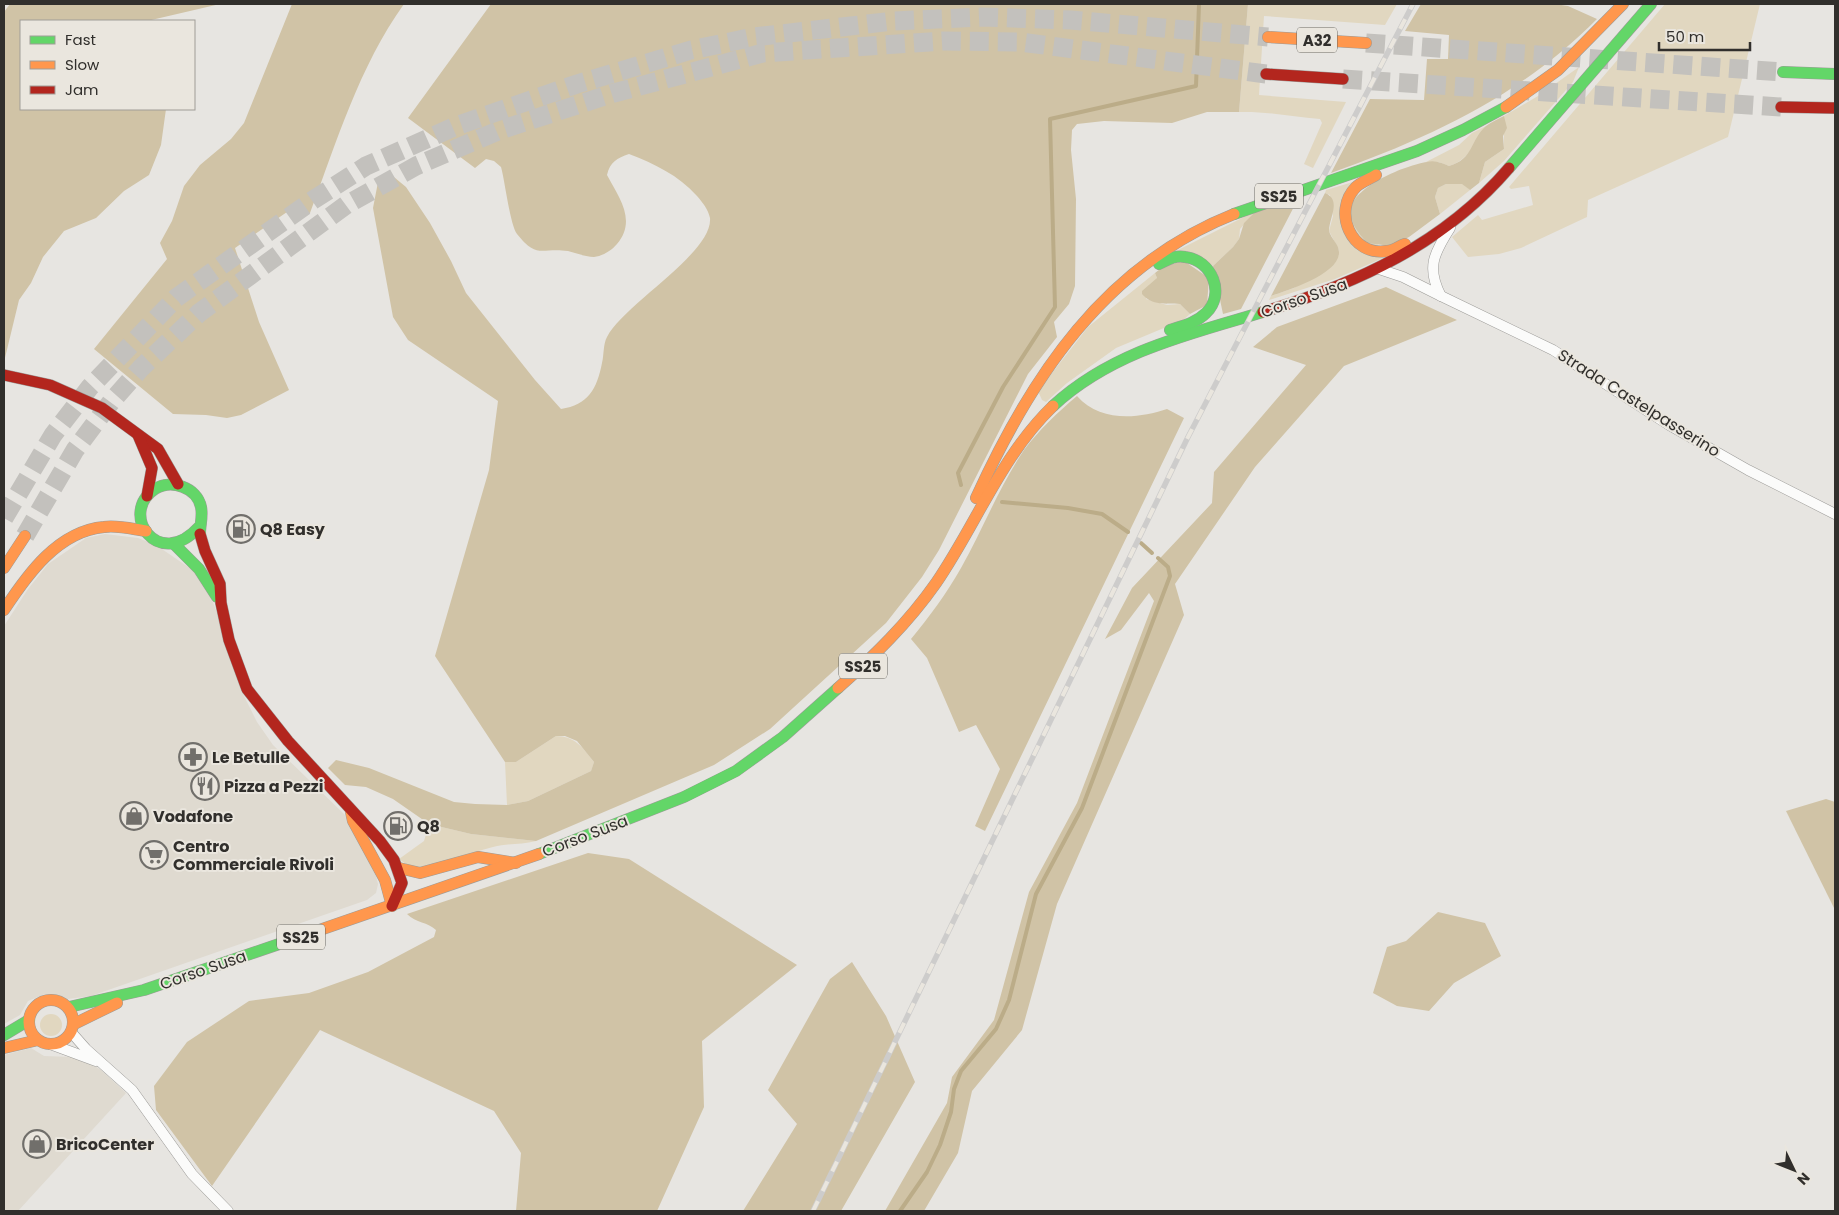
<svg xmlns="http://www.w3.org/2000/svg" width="1839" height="1215" font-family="Poppins,sans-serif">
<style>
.built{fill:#dfdad0}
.green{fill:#e1d7c0}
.forest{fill:#d0c3a6}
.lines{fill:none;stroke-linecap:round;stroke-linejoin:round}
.stream{stroke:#bbac88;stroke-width:4}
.highway-tunnel{stroke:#c3c1bd;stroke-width:19;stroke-dasharray:19 9;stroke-linecap:butt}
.street-casing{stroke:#9c9b98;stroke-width:11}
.fast-casing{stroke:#9c9b98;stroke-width:12}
.slow-casing{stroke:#9c9b98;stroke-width:12}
.jam-casing{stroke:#9c9b98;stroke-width:12}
.street{stroke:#fbfbfa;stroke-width:10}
.fast{stroke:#63d668;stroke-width:11}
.slow{stroke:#ff974d;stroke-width:11}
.jam{stroke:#b3261e;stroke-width:11}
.rail-casing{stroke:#cdcccb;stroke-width:5.5}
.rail{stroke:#eae6de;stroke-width:4;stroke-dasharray:11;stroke-linecap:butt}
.labels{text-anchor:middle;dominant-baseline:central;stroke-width:4;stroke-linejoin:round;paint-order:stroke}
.shield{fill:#eae6de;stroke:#686661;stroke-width:1}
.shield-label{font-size:15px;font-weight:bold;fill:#312f2c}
.street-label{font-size:16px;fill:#312f2c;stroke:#eae6de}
.poi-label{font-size:16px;font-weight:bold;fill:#312f2c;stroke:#eae6de;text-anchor:start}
</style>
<rect width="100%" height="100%" fill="#e7e5e1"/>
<g class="built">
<polygon points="105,534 138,538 156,545 194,571 206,586 216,610 241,690 257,722 273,745 345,815 376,876 378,884 376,893 367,900 91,996 68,999 45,994 28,1001 20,1015 4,1024 4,626 28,589 48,564 86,538"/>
<polygon points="31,1048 44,1056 73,1057 88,1062 101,1070 126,1093 18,1211 4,1211 4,1055"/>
</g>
<g class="green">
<path d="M1248,4H1397L1385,25L1264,16L1259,95L1346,102L1313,168L1304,164L1322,123L1320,119C1292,117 1266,111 1239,112Z"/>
<polygon points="1665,4 1760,4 1728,137 1588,200 1587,217 1521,248 1499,254 1468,257 1452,237 1478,215 1482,220 1533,205 1529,186 1511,189 1509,187"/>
<polygon points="1579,67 1573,82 1504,161 1479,183 1485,162 1504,149 1504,116 1538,96"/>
<path d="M1486,126C1475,142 1469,160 1449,166L1439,162H1426L1459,145L1472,133Z"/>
<polygon points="1353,182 1383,258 1335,279 1269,300 1271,296 1294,288 1338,257 1339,250 1329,231 1333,216 1330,195 1325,193 1326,190"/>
<polygon points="1446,184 1463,184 1470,190 1440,214 1435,197 1438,188"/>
<polygon points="1256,211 1240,229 1239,239 1233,247 1213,266 1176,251"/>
<polygon points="1155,273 1157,278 1146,299 1167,305 1180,304 1190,314 1183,320 1116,348 1067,383 1046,402 1042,400 1038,391 1088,327"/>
<path d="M556,736C575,736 583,748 594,762L591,771L528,801L507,805L505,762H516Z"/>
<path d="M429,824L471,834L536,841C521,845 507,843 493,847C466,854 441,865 413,869L399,859L424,841Z"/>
<circle cx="51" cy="1025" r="11"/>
</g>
<g class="forest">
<polygon points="10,4 220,4 147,21 21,21 21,109 166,109 161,145 149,175 124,191 96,218 64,231 43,257 31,283 19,300 4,362 4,12"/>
<path d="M292,4H404C359,67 337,141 310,213L287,212L235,248L259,322L289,390L241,415L227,418L206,415L173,414L94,349L167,259L160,243L172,221L184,186L200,165L231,139L244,123Z"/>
<path d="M491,4H1248L1239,112H1207L1172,123L1104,121L1077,124L1072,130L1071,150L1076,199L1075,286L1069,304L1054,322L1057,337L1028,374L939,550L922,577L886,623L770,729L714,765L536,841L471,834L429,824L393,799L366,787L345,785L328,768L336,760L369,768L454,802L475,804L507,805L528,801L591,771L594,762L577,741L565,736H556L516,762H505L435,656L489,470L498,401L408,340L393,317L373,208L379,177L389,173L406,187L430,223L451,261L466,293L535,380L561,409C588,405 597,389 602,363C604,355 603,344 607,337C624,304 713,253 710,218C708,209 703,203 697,196C678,175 655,164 629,154C617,158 610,162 607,175C619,198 637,220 617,244C612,250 603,256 594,257C586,257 576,253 568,251C541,247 538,260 517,234C510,225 505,181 501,167L494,161L486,159L475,168L408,118Z"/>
<path d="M1421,4H1555L1568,6L1597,19C1522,95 1430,138 1331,173L1370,99L1424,100L1427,59H1448L1449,35L1405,31Z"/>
<path d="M1504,116L1507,128L1503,136L1504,149L1485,162L1479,183L1470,190L1462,184H1446L1438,188L1435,197L1440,214L1409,237L1391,246L1367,243C1359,233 1349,223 1351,209C1354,186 1406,165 1427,162C1435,160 1442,163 1449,166C1474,159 1470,140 1486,126C1491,122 1498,119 1504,116Z"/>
<path d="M1325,193C1342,200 1329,218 1329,231C1331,239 1339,244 1339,252C1340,274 1288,290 1271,296Z"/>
<polygon points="1299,197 1241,309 1223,314 1213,266 1233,247 1239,239 1244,223 1256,211"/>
<path d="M1184,261L1209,278L1207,305L1190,314L1180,304C1166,303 1152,306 1142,294V291L1157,278L1155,273L1164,266Z"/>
<polygon points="1386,287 1457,320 1344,366 1255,467 1175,584 1184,615 1057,904 1022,1030 972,1091 958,1153 924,1211 885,1211 947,1103 952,1077 994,1020 1029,892 1077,803 1154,601 1149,593 1121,630 1105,639 1132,588 1212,503 1214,472 1306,365 1253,347 1277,327"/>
<path d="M1077,396C1100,422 1137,419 1167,409L1184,418L985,831L975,826L1000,769L976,725L959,732L927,658L911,639C929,617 947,593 961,568C983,529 999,487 1024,450C1039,430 1058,412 1077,396Z"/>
<polygon points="1826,799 1835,802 1835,910 1786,811"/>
<path d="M588,853L629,859L797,965L702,1041L704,1107L657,1211H516L521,1153L494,1111L320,1030L212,1186L156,1110L154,1086L187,1042L249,1001L309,993L368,972L434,937L436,930C428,922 416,923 407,914Z"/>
<polygon points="1438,912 1485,923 1501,956 1454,983 1429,1011 1397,1006 1373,993 1387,947 1406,941"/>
<polygon points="852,962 886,1016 915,1082 841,1211 743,1211 797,1124 768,1090 830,979"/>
</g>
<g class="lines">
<g class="stream">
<polyline points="961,485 958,473 1003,387 1055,307 1050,119 1196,86 1199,4"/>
<polyline points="1002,502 1068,508 1102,514 1128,532"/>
<polyline points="1141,543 1152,553"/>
<polyline points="900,1211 927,1172 940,1145 951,1112 954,1089 961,1071 996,1029 1009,1000 1036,894 1082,808 1170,576 1168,567 1158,558"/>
</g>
<g class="highway-tunnel">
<polyline points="1366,43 1783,72"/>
<polyline points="1343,79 1781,107"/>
<polyline points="4,518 53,435 90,387 176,298 313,200 366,166 456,126 577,84 691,50 754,37 894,21 982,17 1071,20 1268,37"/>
<polyline points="25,536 75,450 111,402 141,368 199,313 346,205 416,166 500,130 614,93 763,53 943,41 1020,42 1266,74"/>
</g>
<defs>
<g id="street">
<path d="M1379,269L1403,277L1441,296C1426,268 1434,253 1450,228"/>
<polyline points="1441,296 1553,350 1669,425 1748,470 1835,514"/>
<polyline points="71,1032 86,1049 132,1090 192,1174 228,1211"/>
<polyline points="50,1044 96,1061"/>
</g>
<g id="fast">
<polyline points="1783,72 1835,74"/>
<polyline points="1509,168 1651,4"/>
<polyline points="1234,214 1417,151 1463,130 1506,107"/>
<path d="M1159,264C1167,260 1175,255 1185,257C1212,260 1226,294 1206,313C1196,323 1182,326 1170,330"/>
<path d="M1053,406C1111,352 1189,334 1263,312"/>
<path d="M199,527C158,572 118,513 155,489C171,479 197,487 201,507C203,516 200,525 200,534"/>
<polyline points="175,545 199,569 217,597"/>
<polyline points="539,854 684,797 736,771 783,737 838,688"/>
<polyline points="69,1007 144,990 285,942"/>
<polyline points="4,1035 29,1020"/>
</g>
<g id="slow">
<polyline points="1268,37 1366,43"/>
<polyline points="1506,107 1558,70 1623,4"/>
<path d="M1376,175C1370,179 1361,182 1356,187C1332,211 1351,257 1387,251C1393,251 1399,246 1405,244"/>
<path d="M976,498C1031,377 1105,265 1234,214"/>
<polyline points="4,568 25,536"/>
<path d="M4,610C27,575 58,531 104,527C118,525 132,529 146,531"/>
<path d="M838,688C874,656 908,623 936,583C976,525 1001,456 1053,406"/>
<polyline points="351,812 353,821 385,880 392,906"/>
<polyline points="399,868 420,873 478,857 516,863"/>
<polyline points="285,942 539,854"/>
<circle cx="51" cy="1022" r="22"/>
<polyline points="74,1024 117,1003"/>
<polyline points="4,1048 38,1040"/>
</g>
<g id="jam">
<polyline points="1266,74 1343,79"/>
<polyline points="1781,107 1835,108"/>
<path d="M1263,312C1356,284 1444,244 1509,168"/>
<polyline points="4,375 50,385 102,408 158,449 178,484"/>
<polyline points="138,435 152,468 147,496"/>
<polyline points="200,534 205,551 220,584 221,603 229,640 247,689 288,741 380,841 394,860 402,883 392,906"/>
</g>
</defs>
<use href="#street" class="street-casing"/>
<use href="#fast" class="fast-casing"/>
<use href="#slow" class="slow-casing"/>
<use href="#jam" class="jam-casing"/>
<use href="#street" class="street"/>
<use href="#fast" class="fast"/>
<use href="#slow" class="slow"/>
<use href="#jam" class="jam"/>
<defs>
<polyline id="rail" points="813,1211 1188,437 1413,4"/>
</defs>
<use href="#rail" class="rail-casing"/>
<use href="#rail" class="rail"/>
</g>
<defs>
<symbol id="fuel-ring" viewBox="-11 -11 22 22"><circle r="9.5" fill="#eae6de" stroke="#716f6b" stroke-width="1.5"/><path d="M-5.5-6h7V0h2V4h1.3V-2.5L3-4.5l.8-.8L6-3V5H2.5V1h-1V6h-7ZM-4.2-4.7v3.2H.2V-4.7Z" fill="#716f6b"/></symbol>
<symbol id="pharmacy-ring" viewBox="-11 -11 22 22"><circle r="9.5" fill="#eae6de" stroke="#716f6b" stroke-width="1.5"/><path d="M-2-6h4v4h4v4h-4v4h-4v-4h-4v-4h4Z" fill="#716f6b"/></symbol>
<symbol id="restaurant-ring" viewBox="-11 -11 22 22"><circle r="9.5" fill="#eae6de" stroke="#716f6b" stroke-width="1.5"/><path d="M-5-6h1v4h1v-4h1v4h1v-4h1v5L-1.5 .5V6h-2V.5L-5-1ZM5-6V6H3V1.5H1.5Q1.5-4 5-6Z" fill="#716f6b"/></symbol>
<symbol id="shop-ring" viewBox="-11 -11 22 22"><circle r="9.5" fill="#eae6de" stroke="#716f6b" stroke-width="1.5"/><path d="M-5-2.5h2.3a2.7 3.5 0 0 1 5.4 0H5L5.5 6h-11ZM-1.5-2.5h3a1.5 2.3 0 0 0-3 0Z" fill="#716f6b"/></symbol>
<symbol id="supermarket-ring" viewBox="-11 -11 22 22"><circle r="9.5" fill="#eae6de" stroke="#716f6b" stroke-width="1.5"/><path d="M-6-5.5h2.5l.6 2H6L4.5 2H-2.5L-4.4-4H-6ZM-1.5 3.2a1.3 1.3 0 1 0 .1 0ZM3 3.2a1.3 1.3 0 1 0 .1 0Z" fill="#716f6b"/></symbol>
</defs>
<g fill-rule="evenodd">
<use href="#fuel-ring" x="225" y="513" width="32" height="32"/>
<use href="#pharmacy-ring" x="177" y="741" width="32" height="32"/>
<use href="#restaurant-ring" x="189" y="770" width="32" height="32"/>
<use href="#shop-ring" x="118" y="800" width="32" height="32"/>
<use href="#fuel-ring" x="382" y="810" width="32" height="32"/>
<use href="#supermarket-ring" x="138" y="839" width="32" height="32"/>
<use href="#shop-ring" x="21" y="1128" width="32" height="32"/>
</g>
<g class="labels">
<g class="shield">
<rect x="1297" y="27.5" width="40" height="25" rx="4"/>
<rect x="1255" y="183.5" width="48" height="25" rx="4"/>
<rect x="839" y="653.5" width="48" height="25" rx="4"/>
<rect x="277" y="924.5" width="48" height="25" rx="4"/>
</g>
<g class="shield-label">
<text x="1317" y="40">A32</text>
<text x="1279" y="196">SS25</text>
<text x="863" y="666">SS25</text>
<text x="301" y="937">SS25</text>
</g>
<g class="street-label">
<text transform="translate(1304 298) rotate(-19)">Corso Susa</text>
<text transform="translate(1639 403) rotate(32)">Strada Castelpasserino</text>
<text transform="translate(585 836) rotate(-21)">Corso Susa</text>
<text transform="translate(203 970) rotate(-19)">Corso Susa</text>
</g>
<g class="poi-label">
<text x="260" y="529">Q8 Easy</text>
<text x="212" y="757">Le Betulle</text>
<text x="224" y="786">Pizza a Pezzi</text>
<text x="153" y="816">Vodafone</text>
<text x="417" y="826">Q8</text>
<text x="173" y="846">Centro<tspan x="173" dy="18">Commerciale Rivoli</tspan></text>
<text x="56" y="1144">BricoCenter</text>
</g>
</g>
<rect width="1839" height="1215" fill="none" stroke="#312f2c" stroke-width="10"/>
<rect x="20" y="20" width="175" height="90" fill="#eae6de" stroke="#a09d97"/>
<rect x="30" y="36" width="25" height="8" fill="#63d668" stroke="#a09d97"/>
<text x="65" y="45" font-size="15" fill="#312f2c">Fast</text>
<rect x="30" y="61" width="25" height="8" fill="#ff974d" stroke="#a09d97"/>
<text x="65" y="70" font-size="15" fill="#312f2c">Slow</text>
<rect x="30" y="86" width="25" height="8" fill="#b3261e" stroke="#a09d97"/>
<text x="65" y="95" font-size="15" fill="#312f2c">Jam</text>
<g transform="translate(1794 1170) rotate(133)" stroke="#eae6de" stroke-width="4" paint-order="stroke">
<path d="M0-4L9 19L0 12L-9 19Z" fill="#312f2c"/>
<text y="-8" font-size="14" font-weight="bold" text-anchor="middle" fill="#312f2c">N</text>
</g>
<path d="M1659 42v8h91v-8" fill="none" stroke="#312f2c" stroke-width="2.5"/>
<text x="1666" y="42" font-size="15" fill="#312f2c" stroke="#eae6de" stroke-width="4" paint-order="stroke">50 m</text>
</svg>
